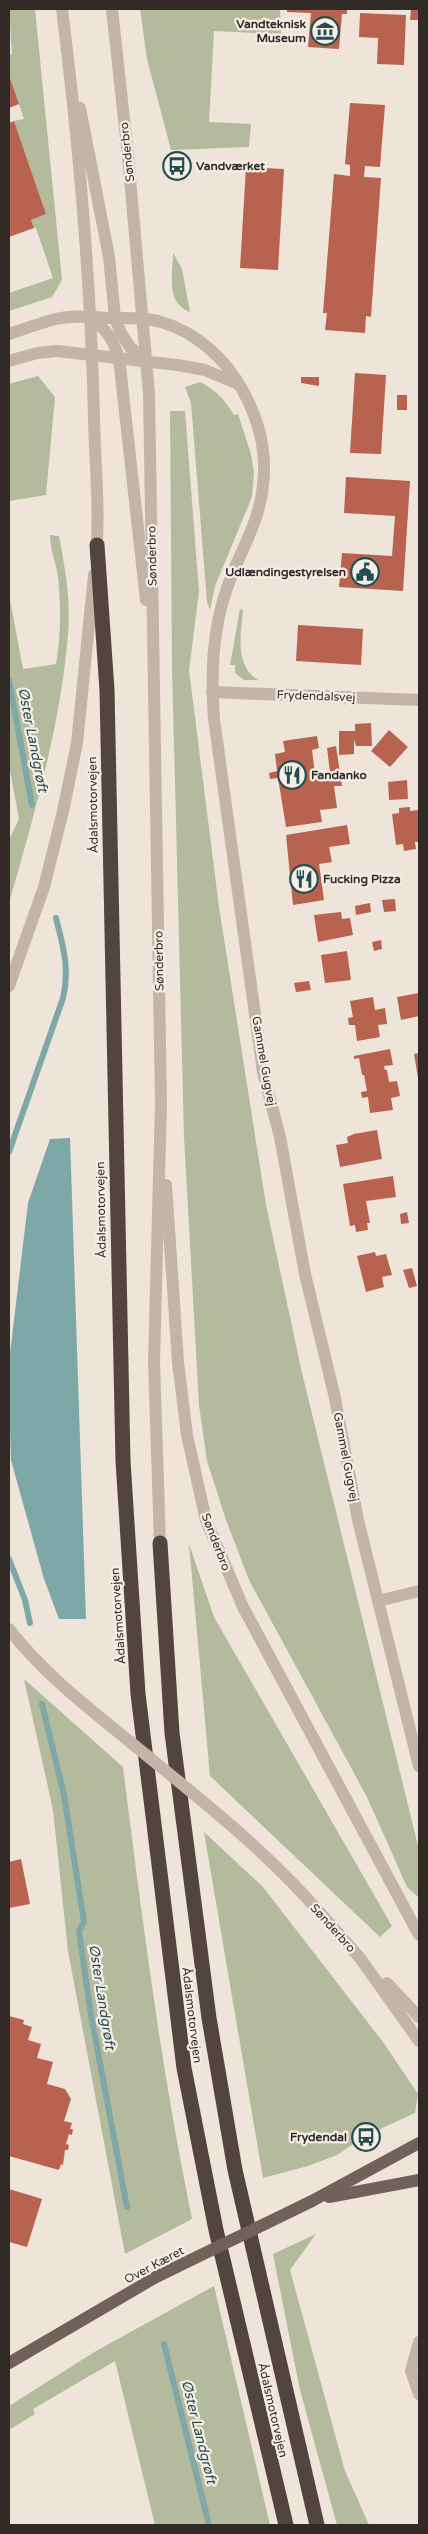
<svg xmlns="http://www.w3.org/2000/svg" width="428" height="2534" font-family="'Varela Round',sans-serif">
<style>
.green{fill:#b3bb9c}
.water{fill:#7da8a7}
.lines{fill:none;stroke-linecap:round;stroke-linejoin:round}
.stream{stroke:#7da8a7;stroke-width:6}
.building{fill:#b7634f}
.minor{stroke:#c4b3a8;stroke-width:12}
.major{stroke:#72615a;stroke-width:12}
.highway{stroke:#52443f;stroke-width:15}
.minor-bridge{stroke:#c4b3a8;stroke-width:12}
.major-bridge{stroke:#72615a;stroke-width:12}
.labels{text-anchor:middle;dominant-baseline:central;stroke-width:4.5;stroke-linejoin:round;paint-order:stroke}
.poi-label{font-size:12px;font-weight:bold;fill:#322a27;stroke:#f6eee6;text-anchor:end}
.street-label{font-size:12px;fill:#322a27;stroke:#f6eee6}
.water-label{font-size:14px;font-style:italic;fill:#224e4f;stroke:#f6eee6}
</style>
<rect width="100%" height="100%" fill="#eee4da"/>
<g class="green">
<polygon points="9,9 35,9 62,280 52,297 9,311 9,293 53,278 36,228 34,228 31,220 46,214 14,121 24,119 9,75 9,55 12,54"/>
<polygon points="140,9 280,9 281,34 214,31 209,122 251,124 249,147 171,150 147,59"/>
<path d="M173,253L182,269L190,312C165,302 173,275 173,253Z"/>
<polygon points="38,376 55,397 46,495 9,501 9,384"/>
<path d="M200,382C216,390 225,400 234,415L238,414L251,454L254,473L252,497L215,586L210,610L207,602L191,403L185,387Z"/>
<polygon points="170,411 185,411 199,591 189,670 219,907 266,1205 302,1373 419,1850 419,1898 407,1887 367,1797 249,1580 226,1520 207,1461 199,1405 184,1137 172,665"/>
<path d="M50,535L59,536C65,568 71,600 68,633C61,725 34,815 9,903V840L19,819L9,765V594L23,669L56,664C61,635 61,607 58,577C56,562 50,550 50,535Z"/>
<path d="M240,609L243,610C241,634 234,665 258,680H244L235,673V665H230Z"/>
<polygon points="189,1544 214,1617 392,1926 380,1937 210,1776"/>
<path d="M24,1679L123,1767C142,1918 161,2069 192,2219L125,2254L68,1951L53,1810Z"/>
<polygon points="204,1832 263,1887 383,2042 418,2094 415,2113 365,2136 337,2155 308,2166 263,2178"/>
<polygon points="316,2234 290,2270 345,2471 369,2525 337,2525 300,2390 273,2254"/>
<polygon points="214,2286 270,2525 155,2525 115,2361 33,2409 35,2414 9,2430 9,2406 96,2351"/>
</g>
<polygon class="water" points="70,1138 86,1619 59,1619 44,1579 11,1460 9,1398 9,1362 28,1203 50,1139"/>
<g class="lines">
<g class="stream">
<polyline points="9,680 32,805"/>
<path d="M9,1152L63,998C70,970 63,945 56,918"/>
<polyline points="9,1559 25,1600 30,1623"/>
<polyline points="42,1704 64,1795 84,1922 79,1931 91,2015 127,2207"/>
<polyline points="164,2344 209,2525"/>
</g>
</g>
<g class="building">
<polygon points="287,9 347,9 347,14 342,14 339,49 308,47 311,13 287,12"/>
<polygon points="411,9 419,9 419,20 410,20"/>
<polygon points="360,13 406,15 404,65 377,64 378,38 359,37"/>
<polygon points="9,75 19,104 9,108"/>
<polygon points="350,103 385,105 380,167 365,166 364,177 381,178 371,317 366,316 365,333 325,330 327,313 323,313 334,174 350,176 350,165 345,164"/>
<polygon points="14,121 46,214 31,220 34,228 9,237 9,123"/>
<polygon points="246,167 284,169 278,270 240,268"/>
<polygon points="355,373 386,375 381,454 350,453"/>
<polygon points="301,377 319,377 319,386 301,383"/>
<rect x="397" y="395" width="10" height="15"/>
<polygon points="346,477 410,481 403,591 339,587 342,553 392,556 395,516 344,513"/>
<polygon points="298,625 363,629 361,665 296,661"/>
<polygon points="371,723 372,746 356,746 354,739 354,754 339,755 339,731 355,731 355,724"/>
<polygon points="389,730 408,747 390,767 371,751"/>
<polygon points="317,736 319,748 312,750 315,774 330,772 327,748 336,746 342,786 334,786 337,808 320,810 322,822 286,827 278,778 270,779 269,773 277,771 275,754 285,752 283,741"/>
<polygon points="407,780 408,799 389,800 388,782"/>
<polygon points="410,807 410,811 419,810 419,842 415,842 416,849 404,851 403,844 396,845 392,814 399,813 399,808"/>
<polygon points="347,825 350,844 329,847 332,862 319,864 324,900 293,905 286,835"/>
<polygon points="395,899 396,911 384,912 382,900"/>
<polygon points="370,903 371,912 356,915 355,906"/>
<polygon points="341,912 342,919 350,918 353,935 318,942 314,915"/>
<polygon points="381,940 382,949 374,951 372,942"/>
<polygon points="347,951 351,980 325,983 321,955"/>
<polygon points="309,981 311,990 296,992 294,983"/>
<polygon points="419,993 419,1016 401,1020 397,997"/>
<polygon points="373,997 375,1010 385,1008 387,1024 378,1025 380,1037 357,1041 355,1025 349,1025 348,1018 353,1017 350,1001"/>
<polygon points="390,1049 393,1065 384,1066 385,1070 387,1070 389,1082 397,1081 400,1096 391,1098 393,1110 370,1113 368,1097 362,1098 361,1092 367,1091 364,1075 362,1075 359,1058 354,1059 354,1056"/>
<polygon points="419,1053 419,1078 418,1078 414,1054"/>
<polygon points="377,1130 382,1159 340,1167 336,1145 348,1143 347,1137 354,1134"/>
<polygon points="393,1176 396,1197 366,1201 370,1223 367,1223 368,1230 356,1232 355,1225 350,1226 343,1184"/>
<polygon points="407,1212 409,1223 401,1224 400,1214"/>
<polygon points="375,1252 376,1256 386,1254 392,1275 382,1277 384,1287 366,1292 357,1256"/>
<polygon points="412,1268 417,1286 409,1288 403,1270"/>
<polygon points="21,1859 30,1904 9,1908 9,1862"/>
<polygon points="9,2016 24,2020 23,2024 32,2027 28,2040 41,2044 37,2058 53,2062 47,2084 65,2089 71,2099 64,2121 72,2123 70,2129 73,2129 72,2135 69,2134 66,2144 69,2145 68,2150 65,2150 63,2165 61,2164 59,2170 9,2156"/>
<polygon points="9,2189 42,2199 27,2247 9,2242"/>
</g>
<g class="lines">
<g class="minor">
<path d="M62,9C79,145 91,282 94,419C95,464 100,510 96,555"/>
<polyline points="112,9 128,156 149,393 161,1105 154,1361 160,1543"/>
<polyline points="80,108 109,257 115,318 121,333 130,347 146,361"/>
<path d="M90,317C106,329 113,339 119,358L146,600"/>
<path d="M9,334C24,329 40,323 56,319C73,315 91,317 108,318C125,318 145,317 161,322C196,332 226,359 243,391C259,420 267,452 263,485C260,522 239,553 227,588C212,631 211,674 214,719L263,1072L280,1137L305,1274L335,1398L358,1520L419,1766"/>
<polyline points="9,361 37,353 57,351 177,365 205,370 238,384"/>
<polyline points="212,692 419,700"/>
<polyline points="9,986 44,887 63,811 77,743 94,575"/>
<polyline points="166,1185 178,1362 187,1435 206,1520 243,1607 419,1935"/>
<polyline points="378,1601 419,1591"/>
<polyline points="321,1914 360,1958 419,2041"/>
<polyline points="387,1983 419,2017"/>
<polyline points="419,2342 411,2371 419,2394"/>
</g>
<g class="major">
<polyline points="329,2197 419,2180"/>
<polyline points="312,2201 419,2143"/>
<polyline points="9,2363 156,2277"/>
</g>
<g class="highway">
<polyline points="97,545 107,690 123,1461 138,1694 184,2068 216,2230 286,2525"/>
<polyline points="160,1543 172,1733 209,2018 235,2170 317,2525"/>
</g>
<path class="minor-bridge" d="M9,1629C42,1672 87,1707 129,1741C195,1795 265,1849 321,1914"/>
<polyline class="major-bridge" points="156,2277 312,2201"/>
</g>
<defs>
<symbol id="museum-ring" viewBox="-11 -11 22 22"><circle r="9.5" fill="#f6eee6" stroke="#224e4f" stroke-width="1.5"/><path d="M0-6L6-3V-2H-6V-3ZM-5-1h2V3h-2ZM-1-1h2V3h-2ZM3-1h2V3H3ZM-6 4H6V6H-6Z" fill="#224e4f"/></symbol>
<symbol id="bus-ring" viewBox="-11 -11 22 22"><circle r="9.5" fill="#f6eee6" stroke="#224e4f" stroke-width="1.5"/><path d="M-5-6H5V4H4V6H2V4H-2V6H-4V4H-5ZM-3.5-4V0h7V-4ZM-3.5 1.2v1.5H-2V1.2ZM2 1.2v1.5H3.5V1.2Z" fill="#224e4f"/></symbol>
<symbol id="civic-ring" viewBox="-11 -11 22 22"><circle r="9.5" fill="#f6eee6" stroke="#224e4f" stroke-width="1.5"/><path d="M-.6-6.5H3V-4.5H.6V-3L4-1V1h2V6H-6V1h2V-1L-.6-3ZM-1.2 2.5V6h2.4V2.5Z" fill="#224e4f"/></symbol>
<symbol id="restaurant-ring" viewBox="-11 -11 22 22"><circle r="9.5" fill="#f6eee6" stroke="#224e4f" stroke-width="1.5"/><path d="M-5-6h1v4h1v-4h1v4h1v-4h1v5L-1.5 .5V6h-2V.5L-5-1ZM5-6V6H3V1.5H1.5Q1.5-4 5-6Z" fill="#224e4f"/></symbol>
</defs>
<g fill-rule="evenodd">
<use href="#museum-ring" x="309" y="15" width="32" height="32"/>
<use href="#bus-ring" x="161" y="150" width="32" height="32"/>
<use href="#civic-ring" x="349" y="556" width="32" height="32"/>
<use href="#restaurant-ring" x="276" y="759" width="32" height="32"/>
<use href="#restaurant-ring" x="288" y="863" width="32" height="32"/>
<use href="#bus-ring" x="350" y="2121" width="32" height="32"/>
</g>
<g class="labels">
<g class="poi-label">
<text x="306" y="24">Vandteknisk<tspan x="306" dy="14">Museum</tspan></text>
<text x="196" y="166" text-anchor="start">Vandværket</text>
<text x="346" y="572">Udlændingestyrelsen</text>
<text x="311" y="775" text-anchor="start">Fandanko</text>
<text x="323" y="879" text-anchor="start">Fucking Pizza</text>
<text x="347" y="2137">Frydendal</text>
</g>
<g class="street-label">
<text transform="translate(127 152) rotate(-96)">Sønderbro</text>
<text transform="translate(152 556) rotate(-91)">Sønderbro</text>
<text transform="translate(316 696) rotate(2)">Frydendalsvej</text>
<text transform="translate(93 805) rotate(-91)">Ådalsmotorvejen</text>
<text transform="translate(159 961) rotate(-91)">Sønderbro</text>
<text transform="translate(264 1061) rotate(80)">Gammel Gugvej</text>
<text transform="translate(101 1210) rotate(-91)">Ådalsmotorvejen</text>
<text transform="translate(346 1457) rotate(79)">Gammel Gugvej</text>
<text transform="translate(216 1542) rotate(69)">Sønderbro</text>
<text transform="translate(118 1616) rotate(-94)">Ådalsmotorvejen</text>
<text transform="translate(333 1928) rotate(48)">Sønderbro</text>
<text transform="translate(192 2015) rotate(83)">Ådalsmotorvejen</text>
<text transform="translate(154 2265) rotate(-28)">Over Kæret</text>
<text transform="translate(273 2410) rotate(77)">Ådalsmotorvejen</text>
</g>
<g class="water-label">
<text transform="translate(33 740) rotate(79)">Øster Landgrøft</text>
<text transform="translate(102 1997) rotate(81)">Øster Landgrøft</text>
<text transform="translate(199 2432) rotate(76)">Øster Landgrøft</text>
</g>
</g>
<rect width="428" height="2534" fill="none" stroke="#322a27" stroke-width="20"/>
</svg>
